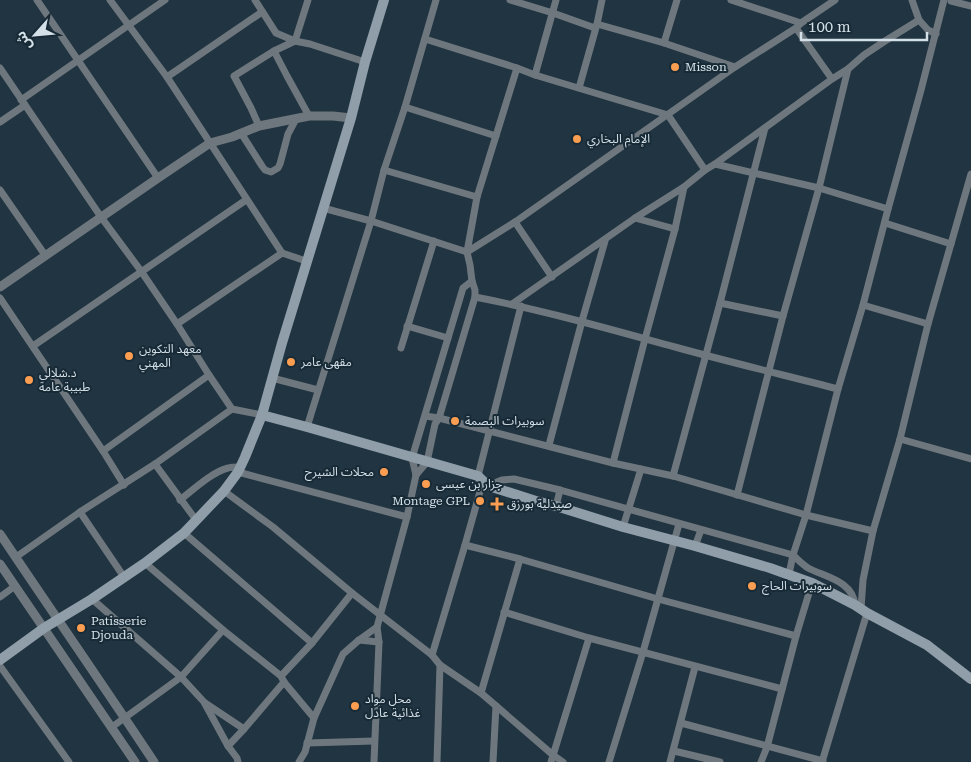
<svg xmlns="http://www.w3.org/2000/svg" width="971" height="762" font-family="'Roboto Serif','Noto Sans Arabic',serif">
<style>
.lines{fill:none;stroke-linecap:round;stroke-linejoin:round}
.minor{stroke:#6e777d;stroke-width:7}
.tertiary{stroke:#6e777d;stroke-width:9}
.secondary{stroke:#8f9ea8;stroke-width:10}
.poi-dot{fill:#fb9e51;stroke:#172a36;stroke-width:2}
.labels{text-anchor:middle;dominant-baseline:central;stroke-width:4;stroke-linejoin:round;paint-order:stroke}
.poi-label{font-size:12px;fill:#d4e0e8;stroke:#172a36;text-anchor:start}
</style>
<rect width="100%" height="100%" fill="#213441"/>
<g class="lines">
<g class="minor">
<polyline points="37,0 158,178"/>
<polyline points="110,0 167,77 282,253"/>
<polyline points="255,0 276,33 295,41 310,44 365,62"/>
<polyline points="308,0 295,41 274,51 287,76 309,116"/>
<polyline points="510,0 553,13 595,28"/>
<polyline points="731,0 801,23"/>
<polyline points="912,0 919,20"/>
<polyline points="951,1 971,6"/>
<polyline points="597,24 664,43 735,67"/>
<polyline points="796,28 832,79"/>
<polyline points="425,39 517,68 535,75 668,115 705,170"/>
<polyline points="664,43 677,0"/>
<polyline points="0,68 101,217 141,271 177,324 209,375 232,409 262,415"/>
<polyline points="535,75 556,0"/>
<polyline points="167,77 262,12"/>
<polyline points="579,88 597,24 602,0"/>
<polyline points="21,100 165,0"/>
<polyline points="405,107 496,136"/>
<polyline points="0,122 25,105"/>
<polyline points="259,126 251,108 234,76 274,51"/>
<polyline points="241,133 262,166 265,170 271,172 278,168 280,164 288,134 296,119"/>
<polyline points="715,164 819,188 888,209"/>
<polyline points="384,170 477,197"/>
<polyline points="0,190 45,255"/>
<polyline points="323,208 371,221 467,252 515,222 735,67 796,28 801,23 835,0"/>
<polyline points="635,218 675,229"/>
<polyline points="515,222 552,277"/>
<polyline points="885,223 951,244"/>
<path d="M475,297C543,310 609,329 675,347C729,362 784,375 838,389"/>
<polyline points="0,298 103,451 124,485"/>
<polyline points="720,303 783,316"/>
<polyline points="512,304 635,218 684,187 705,170 715,164 832,79 848,69 864,55 885,41 919,20 928,30 936,34"/>
<polyline points="863,305 928,324"/>
<polyline points="177,324 282,253 306,261"/>
<polyline points="407,326 448,338"/>
<polyline points="33,346 246,200"/>
<polyline points="401,348 434,241"/>
<polyline points="272,378 318,390"/>
<polyline points="425,416 439,418 613,463 673,476 806,515 873,531"/>
<polyline points="307,427 371,221 384,170 405,107 436,0"/>
<polyline points="900,439 971,459"/>
<polyline points="549,445 582,321 605,241"/>
<polyline points="103,451 209,375"/>
<polyline points="613,463 645,339 675,229 684,187"/>
<polyline points="155,464 196,520"/>
<polyline points="238,472 407,517"/>
<polyline points="416,475 412,458 463,288 472,281"/>
<polyline points="478,476 521,306"/>
<polyline points="673,476 720,303 765,128"/>
<polyline points="483,481 465,545 520,559 658,599 796,636 812,583"/>
<path d="M492,487L497,482L502,480L514,479L560,490L793,555C798,560 802,564 808,568C825,577 853,581 855,605"/>
<polyline points="224,491 273,527 352,593 432,655 440,665 481,693 553,755 563,762"/>
<polyline points="737,495 783,316 819,188 848,69"/>
<path d="M180,500C193,490 212,472 228,468C231,467 236,467 240,467"/>
<polyline points="556,506 560,490"/>
<polyline points="80,512 124,577"/>
<polyline points="623,527 641,469"/>
<polyline points="184,533 312,643"/>
<polyline points="695,546 701,530"/>
<polyline points="16,557 80,512 155,464 232,409"/>
<polyline points="145,563 223,630 281,676 284,682 314,718"/>
<polyline points="789,574 793,555 806,515 838,389 863,305 888,209 921,90 944,0"/>
<polyline points="0,597 15,586"/>
<polyline points="92,599 181,677 204,702 228,746"/>
<polyline points="861,609 863,580 873,531 900,439 928,324 971,174"/>
<polyline points="504,612 589,638 782,689"/>
<polyline points="359,640 379,642"/>
<polyline points="432,655 465,545"/>
<polyline points="0,666 69,762"/>
<polyline points="281,676 312,643 352,593"/>
<polyline points="481,693 520,559"/>
<polyline points="205,703 244,729"/>
<polyline points="681,723 823,761"/>
<polyline points="112,727 181,677 223,630"/>
<polyline points="307,743 374,741"/>
<polyline points="674,751 720,762"/>
<polyline points="238,762 237,758 228,746 244,729 284,682"/>
<polyline points="299,762 305,752 314,718 343,654 359,640 377,627 407,517 416,475 427,462 435,424 439,418 475,297 475,290 472,281 470,265 467,252 477,197 517,68"/>
<polyline points="374,762 379,642 377,627"/>
<polyline points="437,762 440,665"/>
<polyline points="493,762 496,706"/>
<polyline points="551,762 589,638"/>
<polyline points="609,762 643,652 679,524"/>
<polyline points="670,762 695,667"/>
<polyline points="761,762 767,747 796,636"/>
<polyline points="822,762 867,613"/>
</g>
<g class="tertiary">
<polyline points="0,287 158,178 210,143 232,137 259,126 309,116 333,116 351,118"/>
<path d="M0,534C51,610 103,685 154,762"/>
<polyline points="0,564 135,762"/>
</g>
<g class="secondary">
<polyline points="384,0 365,62 351,118 282,343 262,415 307,427 478,476 483,481 492,487 536,501 556,506 623,527 695,546 770,568 812,583 855,605 867,613 927,645 971,679"/>
<polyline points="0,660 44,628 92,599 145,563 184,533 224,491 238,472 245,457 262,415"/>
</g>
</g>
<g class="poi-dot">
<circle cx="675" cy="67" r="5"/>
<circle cx="577" cy="139" r="5"/>
<circle cx="129" cy="356" r="5"/>
<circle cx="291" cy="362" r="5"/>
<circle cx="29" cy="380" r="5"/>
<circle cx="455" cy="421" r="5"/>
<circle cx="384" cy="472" r="5"/>
<circle cx="426" cy="484" r="5"/>
<circle cx="480" cy="501" r="5"/>
<path d="M494.5 496.5h5v5h5v5h-5v5h-5v-5h-5v-5h5z"/>
<circle cx="752" cy="586" r="5"/>
<circle cx="81" cy="628" r="5"/>
<circle cx="355" cy="706" r="5"/>
</g>
<g class="labels">
<g class="poi-label">
<text x="685" y="67">Misson</text>
<text x="587" y="139">الإمام البخاري</text>
<text x="139" y="349">معهد التكوين<tspan x="139" dy="14">المهني</tspan></text>
<text x="301" y="362">مقهى عامر</text>
<text x="39" y="373">د.شلالي<tspan x="39" dy="14">طبيبة عامة</tspan></text>
<text x="465" y="421">سوبيرات البصمة</text>
<text x="374" y="472" text-anchor="end">محلات الشيرح</text>
<text x="436" y="484">جزار بن عيسى</text>
<text x="470" y="501" text-anchor="end">Montage GPL</text>
<text x="507" y="504">صيدلية بورزق</text>
<text x="762" y="586">سوبيرات الحاج</text>
<text x="91" y="621">Patisserie<tspan x="91" dy="14">Djouda</tspan></text>
<text x="365" y="699">محل مواد<tspan x="365" dy="14">غذائية عادل</tspan></text>
</g>
</g>
<g transform="translate(35 35) rotate(243)" stroke="#172a36" stroke-width="4" paint-order="stroke">
<path d="M0-4L9 19L0 12L-9 19Z" fill="#d4e0e8"/>
<text y="-8" font-size="14" font-weight="bold" text-anchor="middle" fill="#d4e0e8">ش</text>
</g>
<path d="M801 32v8h126v-8" fill="none" stroke="#d4e0e8" stroke-width="2.5"/>
<text x="808" y="32" font-size="15" fill="#d4e0e8" stroke="#172a36" stroke-width="4" paint-order="stroke">100 m</text>
</svg>
